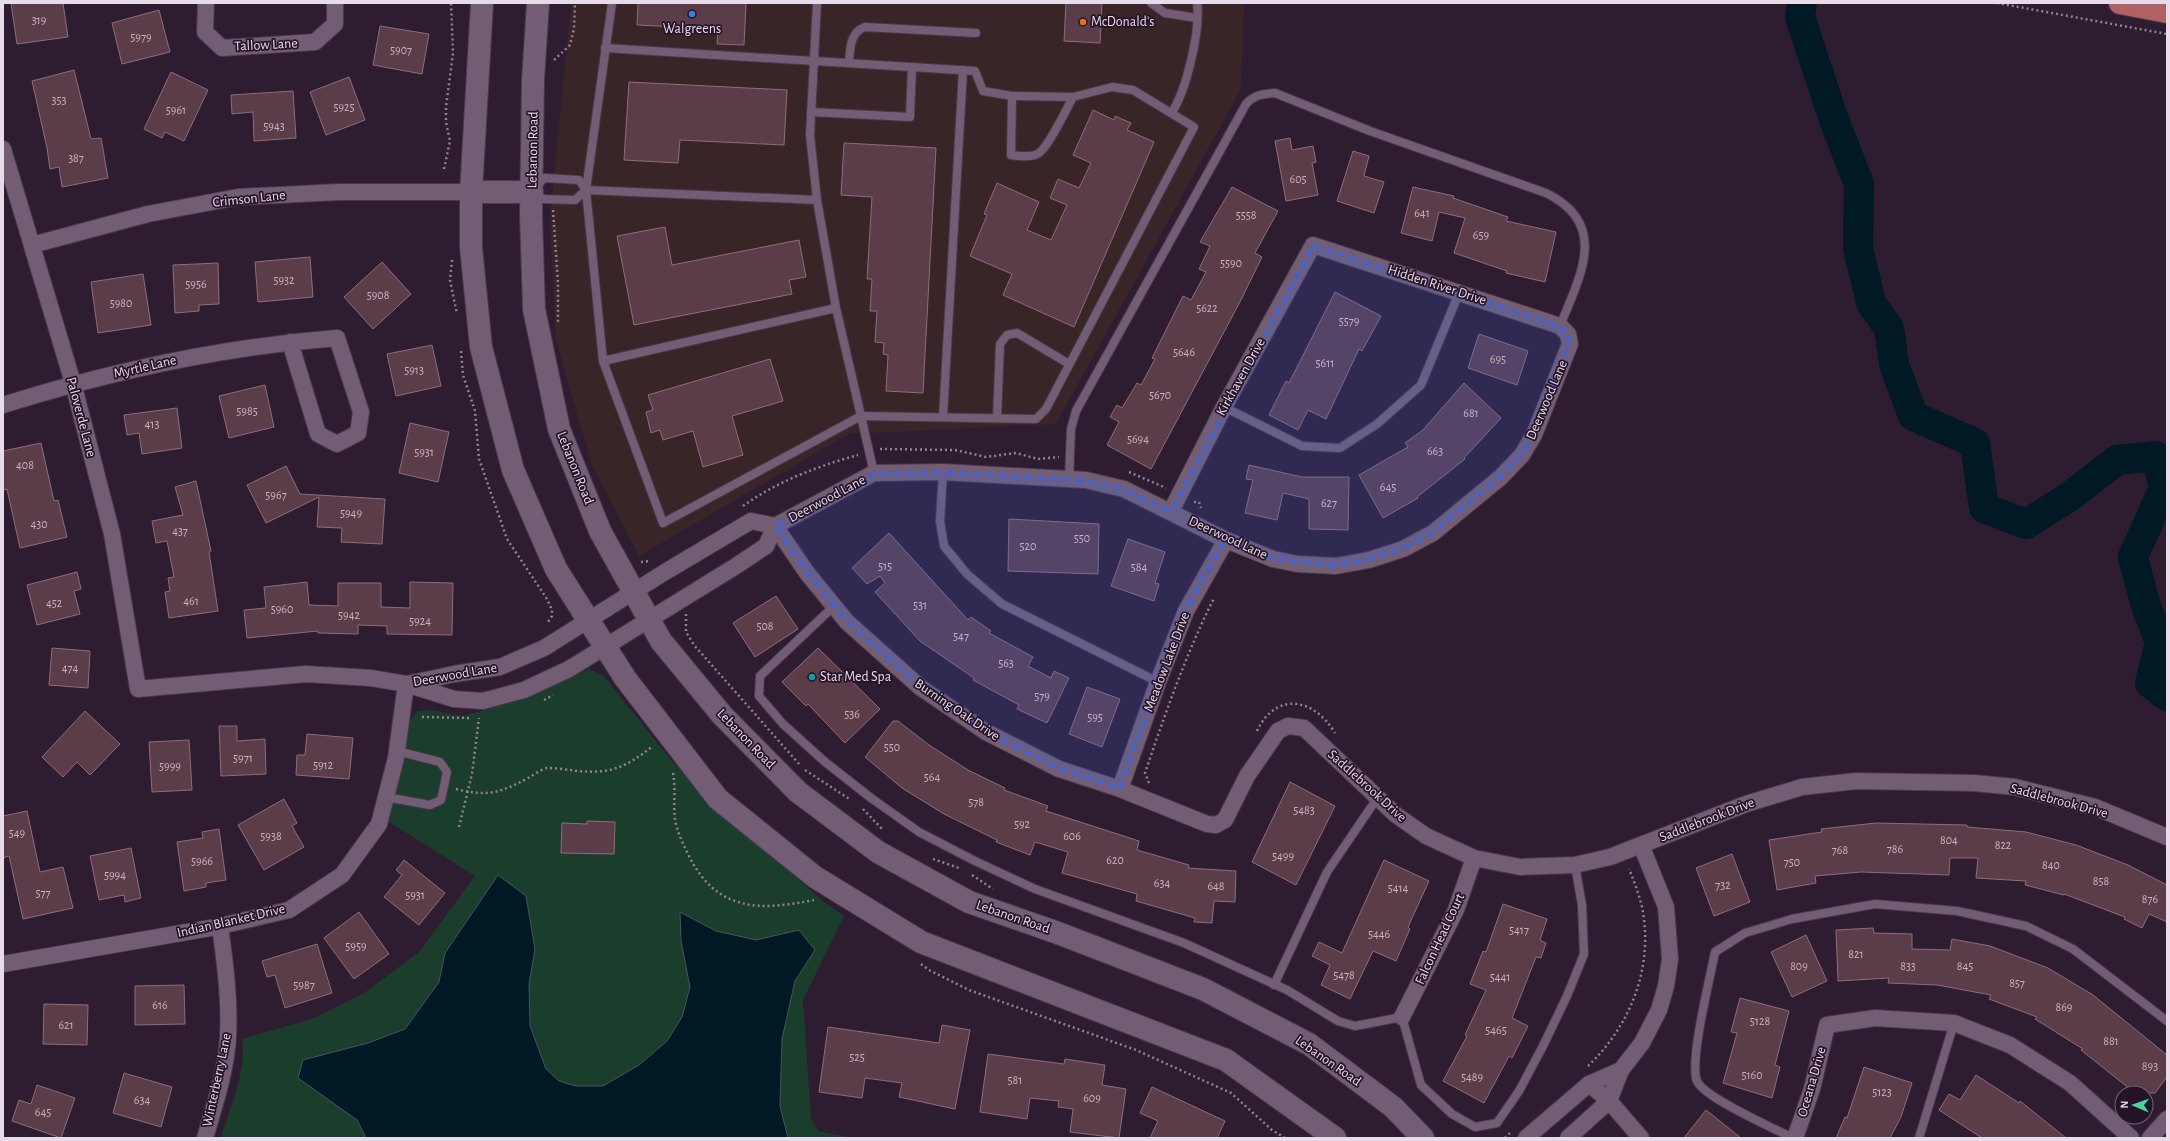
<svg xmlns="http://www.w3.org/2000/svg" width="2170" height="1141" font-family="'Alegreya Sans',sans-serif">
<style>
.commercial{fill:#392528}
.green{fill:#1b3d2c}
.water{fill:#001925;stroke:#465460}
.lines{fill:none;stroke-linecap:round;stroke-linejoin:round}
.river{stroke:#001925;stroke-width:30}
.building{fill:#5b3d4a;stroke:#8e6d7a}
.service-casing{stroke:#49394a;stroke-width:10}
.minor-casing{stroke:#49394a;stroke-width:18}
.secondary-casing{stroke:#49394a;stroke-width:24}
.primary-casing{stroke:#49394a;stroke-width:24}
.path{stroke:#928294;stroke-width:2.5;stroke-dasharray:2 3;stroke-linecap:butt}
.service{stroke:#725d75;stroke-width:8}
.minor{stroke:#725d75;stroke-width:16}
.secondary{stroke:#725d75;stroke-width:22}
.primary{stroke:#b06163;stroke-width:22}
.marked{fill:#3c63db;fill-opacity:0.2;stroke:#3c63db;stroke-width:3;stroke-dasharray:8 5;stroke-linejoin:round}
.shop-dot{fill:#3f7fe0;stroke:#251327;stroke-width:1.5}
.food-dot{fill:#e8710a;stroke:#251327;stroke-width:1.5}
.culture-dot{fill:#0f9aa8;stroke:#251327;stroke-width:1.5}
.labels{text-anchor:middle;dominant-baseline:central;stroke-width:3.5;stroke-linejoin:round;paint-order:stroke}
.number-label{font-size:12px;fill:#c6b4c2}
.poi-label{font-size:14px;fill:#e9dcea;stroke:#251327;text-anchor:start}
.street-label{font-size:14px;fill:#e9dcea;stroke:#251327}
</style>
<rect width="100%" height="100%" fill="#2e1c31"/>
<polygon class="commercial" points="571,3 1244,3 1241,89 1056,424 849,434 639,556 592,465 556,341 550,220"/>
<path class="green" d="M589,669L603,675L672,761L717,807L823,901L844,916L803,1000L811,1118L818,1131L852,1138H221C230,1109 247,1069 242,1039L312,1019L363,994L419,952L475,876L389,822L410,720L418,711L431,710L463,716L505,704Z"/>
<polygon class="water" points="498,875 526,896 535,949 529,984 530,1026 546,1069 559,1081 576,1086 603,1086 639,1065 667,1041 682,1017 690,987 681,941 680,912 716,931 756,940 799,930 815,950 795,981 782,1039 780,1106 788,1138 366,1138 357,1120 298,1078 303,1060 368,1043 405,1029 439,982 445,953"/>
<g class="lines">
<polyline class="river" points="1802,3 1800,17 1834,120 1859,184 1858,248 1871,303 1889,328 1894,364 1913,416 1975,443 1984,508 2026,524 2069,497 2117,460 2156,456 2164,488 2133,557 2145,603 2160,642 2150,683 2167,696"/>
</g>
<g class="building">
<polygon points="11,3 63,3 68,37 17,44"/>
<polygon points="638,3 746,3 744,45 717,44 718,29 637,25"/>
<polygon points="1066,3 1102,3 1100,43 1064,41"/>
<polygon points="159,10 170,52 122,64 112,23"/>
<polygon points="380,26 429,34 422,74 373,65"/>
<polygon points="74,70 91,139 101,138 108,178 62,187 59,167 50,169 47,148 32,81"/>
<polygon points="171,72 208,90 184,141 165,132 162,138 144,129"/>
<polygon points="349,77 365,120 326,135 310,92"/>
<polygon points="629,82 787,90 784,145 680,140 678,163 624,160"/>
<polygon points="293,91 296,138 254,141 253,112 232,114 231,95"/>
<polygon points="1093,110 1114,120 1115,116 1131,123 1127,130 1154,142 1074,327 1003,295 1012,274 970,256 987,215 984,214 997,183 1039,202 1027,230 1051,240 1067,205 1050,198 1058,179 1079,188 1091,163 1073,155"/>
<polygon points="1290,138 1292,150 1313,146 1316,162 1312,163 1318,195 1286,201 1275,141"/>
<polygon points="844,143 936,148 923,393 886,391 888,355 883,354 884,343 875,342 877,311 870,311 872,279 867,279 872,197 841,195"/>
<polygon points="1353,151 1369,156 1364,176 1384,182 1374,213 1337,201"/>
<polygon points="1232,187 1278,211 1255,253 1262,257 1241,300 1151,469 1107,445 1119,422 1110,417 1117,405 1122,408 1137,383 1141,385 1155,359 1152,358 1183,296 1191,300 1206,272 1199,269 1210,246 1200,242"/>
<polygon points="1413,187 1454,196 1453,198 1508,217 1506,221 1556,232 1545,282 1506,273 1507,271 1454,253 1465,218 1439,212 1432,241 1401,233"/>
<polygon points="665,227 672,265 799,240 806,277 789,280 792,294 634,325 617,236"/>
<polygon points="310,257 313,297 258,302 255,262"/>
<polygon points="382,262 411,294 373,329 344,297"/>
<polygon points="218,263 219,304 199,305 199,311 175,313 173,265"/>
<polygon points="143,274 151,325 98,333 91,282"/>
<polygon points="1335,292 1381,316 1362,351 1359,349 1326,419 1308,410 1298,430 1269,415 1286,381 1289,383"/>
<polygon points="1479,334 1528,351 1517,385 1468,368"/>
<polygon points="432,345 441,386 396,396 387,354"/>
<polygon points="770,359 783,401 732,416 743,455 703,467 693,431 663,440 660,430 651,433 646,412 653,410 648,395"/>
<polygon points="1464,383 1501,418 1464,458 1465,459 1417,497 1418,498 1383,518 1359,475 1408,447 1405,443 1423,430"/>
<polygon points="265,385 274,427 229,438 219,396"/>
<polygon points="177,408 182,448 142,454 139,433 127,435 124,415"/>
<polygon points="410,423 449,432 438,482 399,473"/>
<polygon points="41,443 54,501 58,500 67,537 20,548 7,489 3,490 3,451"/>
<polygon points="1249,465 1302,477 1349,477 1348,530 1309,529 1309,499 1283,493 1277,520 1245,513 1253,480 1246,479"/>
<polygon points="286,466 300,494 385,499 382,544 341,542 342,528 317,527 319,497 266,523 247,485"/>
<polygon points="196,481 211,551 209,552 218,611 169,618 165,592 170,591 168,578 174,577 167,541 156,543 152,521 183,515 175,487"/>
<polygon points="1009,519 1099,524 1098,574 1008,571"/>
<polygon points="889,533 968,620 971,617 991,631 989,633 1033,657 1028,666 1051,678 1054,671 1069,678 1047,723 1017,709 1019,705 973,680 974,678 920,641 875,592 885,583 880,576 867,584 852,568"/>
<polygon points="1128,539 1165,552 1155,583 1159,584 1154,601 1111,586"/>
<polygon points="77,572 81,589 74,591 80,614 37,625 27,585"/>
<polygon points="307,582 309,605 338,606 338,583 381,583 381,607 410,608 410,582 453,583 452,635 387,634 387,626 358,625 358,634 318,633 318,631 247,638 244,610 266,608 264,587"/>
<polygon points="776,596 798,629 755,657 733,623"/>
<polygon points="52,648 90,651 88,688 49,685"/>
<polygon points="818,648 880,709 845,743 808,704 806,706 782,682"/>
<polygon points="1087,687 1120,699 1102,747 1069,734"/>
<polygon points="85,711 120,744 90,775 77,762 63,777 42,757"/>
<polygon points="893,721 898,721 929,745 968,770 1005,788 1004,790 1048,806 1046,811 1139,841 1137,850 1189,865 1188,868 1236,871 1235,902 1214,901 1212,923 1194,922 1195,918 1136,901 1137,894 1062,873 1068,852 1035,842 1030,855 996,842 997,840 944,814 902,788 865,757"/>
<polygon points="219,726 237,726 237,741 265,739 266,774 221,776"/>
<polygon points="307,734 353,738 349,779 296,775 297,755 305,755"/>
<polygon points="189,740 192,790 152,792 149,742"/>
<polygon points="1290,782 1335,806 1296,885 1252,862"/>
<polygon points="284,799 297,823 292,826 304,847 264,870 238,825"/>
<polygon points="27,811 40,872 63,867 73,908 23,919 9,856 3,858 3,816"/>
<polygon points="587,821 615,822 614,854 561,853 562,823 587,824"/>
<polygon points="1876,823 1967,825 1967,827 2026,832 2076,845 2128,865 2167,885 2167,922 2149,914 2142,928 2124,919 2125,917 2064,894 2064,895 2025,885 2026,881 1976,878 1978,858 1950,858 1949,875 1861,872 1815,876 1816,883 1777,890 1769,840 1822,832 1821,829"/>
<polygon points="219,829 226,880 206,883 206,887 184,891 177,842 203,838 202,832"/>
<polygon points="131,848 141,898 125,902 124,895 99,900 90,856"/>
<polygon points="1732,854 1750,902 1714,916 1696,868"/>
<polygon points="404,860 445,893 419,925 384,897 402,875 396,870"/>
<polygon points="1384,860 1429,881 1408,927 1410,929 1396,961 1373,951 1350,999 1321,985 1330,965 1312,956 1319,942 1342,953"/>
<polygon points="1503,904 1547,919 1540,940 1546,943 1541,958 1536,957 1512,1018 1528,1026 1512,1058 1509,1056 1484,1103 1443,1081 1467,1036 1465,1035 1486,990 1470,984 1483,951 1486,952"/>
<polygon points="359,912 389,954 354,979 324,938"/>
<polygon points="1873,928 1874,933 1912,934 1912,949 1950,950 1952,939 1990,946 2048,968 2093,995 2167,1055 2167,1077 2155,1093 2135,1093 2081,1050 2083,1049 2035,1019 2037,1017 1989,999 1991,995 1937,985 1888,983 1889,978 1838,981 1836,930"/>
<polygon points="1806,935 1827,981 1792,997 1771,952"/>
<polygon points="317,944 332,993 285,1008 275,975 267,977 262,961"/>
<polygon points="184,985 185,1024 135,1025 135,986"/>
<polygon points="1740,998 1789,1011 1775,1065 1780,1067 1772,1098 1723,1083 1737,1033 1731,1032"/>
<polygon points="44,1004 88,1005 87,1045 43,1044"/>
<polygon points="942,1025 970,1030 955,1109 899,1097 902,1083 865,1078 862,1098 819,1092 828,1027 939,1043"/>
<polygon points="988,1054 1064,1064 1065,1059 1105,1065 1102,1085 1126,1089 1119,1138 1070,1132 1073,1109 1058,1107 1059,1101 1030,1098 1027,1119 980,1112"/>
<polygon points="1864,1067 1912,1083 1901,1117 1890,1138 1836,1138 1845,1117 1847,1118"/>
<polygon points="124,1073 172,1087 161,1127 113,1113"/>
<polygon points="1976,1075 2019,1103 2020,1101 2066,1138 1982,1138 1939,1110 1949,1094 1960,1100"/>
<polygon points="37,1085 75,1098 61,1138 12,1121 19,1100 31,1104"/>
<polygon points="1152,1087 1225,1121 1217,1138 1150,1138 1158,1121 1140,1113"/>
<polygon points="1706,1110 1741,1138 1684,1138"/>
</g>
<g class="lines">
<defs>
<g id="service">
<polyline points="817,3 810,135 817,200 836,308"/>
<polyline points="1151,3 1165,13 1197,18"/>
<polyline points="605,48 975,71 983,91 1012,96 1073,97 1112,87 1133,90 1194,127 1046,409 1036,419 861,416 874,473"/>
<path d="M849,63C850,49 850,32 865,27L976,33"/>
<path d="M1012,96L1011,155C1019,156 1032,158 1039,153C1049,146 1066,110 1073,97"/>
<polyline points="811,112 910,117 912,67"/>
<path d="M1172,112C1186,91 1201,30 1197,3"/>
<polyline points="586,190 579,180 544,178 532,192 544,199 575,200 586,190 817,200"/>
<polyline points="603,361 836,308 861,416 663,523 603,361 586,190 612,3"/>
<polyline points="1224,407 1302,446 1340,448 1377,424 1421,385 1459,293"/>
<polyline points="943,417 963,70"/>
<polyline points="997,418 1000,344 1007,335 1017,333 1069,364"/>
<polyline points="943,472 940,521 944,546 967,574 1002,604 1158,682"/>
<path d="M1069,479L1071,429L1076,411L1246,104C1254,95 1262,94 1275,93L1370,131L1546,193C1610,224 1580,276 1560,326"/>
<polyline points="834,606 760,676 759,696 783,724 824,761 871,798 919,832 975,861 1035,889 1184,943 1287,990 1338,1021 1355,1026 1402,1017 1421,1085 1452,1114 1475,1127 1497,1123 1519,1091 1543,1046 1567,996 1584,954 1582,905 1575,865"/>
<polyline points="386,797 430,805 441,800 447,772 440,762 397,751"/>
<polyline points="1274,985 1327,872 1378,797"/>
<path d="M1793,1138C1775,1129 1703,1097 1697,1081C1689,1061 1710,979 1715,952L1745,933L1792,919L1875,904L1957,911L2026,926L2073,949L2167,1021"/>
<polyline points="1919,1138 1954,1023"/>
</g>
<g id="minor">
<polyline points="206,3 205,32 222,48 315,42 335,24 335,3"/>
<polyline points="3,149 73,383 112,534 138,689 306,674 371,678 406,684 454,699 483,701 524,690 569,669 736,566 766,546 775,526 874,473 943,472 1086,480 1124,489 1226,540 1273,559 1297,564 1336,566 1369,560 1403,549 1433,533 1501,477 1522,455 1534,435 1570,344 1568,334 1560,326 1313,245 1224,407 1171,511"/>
<polyline points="32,245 148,214 238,197 339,192 471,192"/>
<path d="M3,405C112,371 223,347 337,338L361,412L358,433L337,444L318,434L290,342"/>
<polyline points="775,526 807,573 847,622 921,688 986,732 1059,769 1120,789 1207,824 1216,825 1225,820 1247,776 1278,731 1288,726 1304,728 1396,815 1426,836 1474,858 1520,867 1575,865 1610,857 1746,804 1802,787 1856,781 1974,783 2015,787 2095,807 2167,837"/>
<polyline points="407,684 454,674 500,667 544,648 665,572 751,521 775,526"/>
<polyline points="1120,789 1158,682 1186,611 1226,540"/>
<polyline points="3,964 216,927 289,910 342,875 379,824 396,758 406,684"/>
<polyline points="1402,1017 1456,910 1474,858"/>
<polyline points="1589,1084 1609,1101 1641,1138"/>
<path d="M205,1138C214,1107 227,1068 228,1036C230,999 225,963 220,926"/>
<polyline points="1526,1138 1589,1084 1621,1070"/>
<polyline points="1568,1138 1609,1101 1621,1070 1642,1043 1659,1010 1666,986 1670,959 1666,907 1641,845"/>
<polyline points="1795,1138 1812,1089 1827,1025 1875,1018 1954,1023 2010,1045 2070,1083 2131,1138"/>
<polyline points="2150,1138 2167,1119"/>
</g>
<g id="secondary">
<polyline points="482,3 471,192 471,247 481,347 513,470 556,569 625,678 718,799 815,877 921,942 1226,1060 1335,1138"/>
<polyline points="538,3 533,80 531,215 534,309 559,429 600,531 661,641 722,715 798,792 878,852 969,902 1058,933 1203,989 1309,1044 1393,1107 1423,1138"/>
<polyline points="471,192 532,192"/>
</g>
<polyline id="primary" points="2120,3 2167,12"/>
</defs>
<use href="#service" class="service-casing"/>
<use href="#minor" class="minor-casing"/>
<use href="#secondary" class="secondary-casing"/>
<use href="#primary" class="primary-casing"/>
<g class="path">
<polyline points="1997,3 2167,34"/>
<polyline points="554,60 570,45 574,29 575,3"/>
<polyline points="444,169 450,141 446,122 446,107 453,53 451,3"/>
<polyline points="553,210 558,283 558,323"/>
<polyline points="452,260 450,280 457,314"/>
<polyline points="461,351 463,375 475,411 479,459 507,539 547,599 552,610 552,616 548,622"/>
<polyline points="880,449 955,450 986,457 1016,453 1038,459 1059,457"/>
<polyline points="1129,472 1166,488"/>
<polyline points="1194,502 1199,502 1201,508"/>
<path d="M743,506C776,482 818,466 858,455"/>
<polyline points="641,562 651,561"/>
<polyline points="686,614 686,632 694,645 800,765"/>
<polyline points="544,700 553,695"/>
<polyline points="422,717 472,718"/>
<path d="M1257,731C1276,691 1314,698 1335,733"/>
<polyline points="805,770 851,800"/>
<path d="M673,773C676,788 673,804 675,819C677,832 683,844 689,856C717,912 760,911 814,900"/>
<path d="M1149,783L1145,773C1165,714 1186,654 1214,598"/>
<path d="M456,789C488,797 500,793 528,778C534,775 541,769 547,768C557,768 568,770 578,771C612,774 626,767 653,746"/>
<polyline points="863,809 883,830"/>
<polyline points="459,827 472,774 479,718"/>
<polyline points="933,859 959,868"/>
<polyline points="972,875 993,889"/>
<polyline points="921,964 929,970 969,990 1136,1050 1231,1093 1272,1130 1285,1138"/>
<path d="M1588,1066C1631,1025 1654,966 1642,907C1639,894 1634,881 1629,869"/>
<polyline points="1505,1138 1510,1133"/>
</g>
<use href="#service" class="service"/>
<use href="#minor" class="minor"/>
<use href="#secondary" class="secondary"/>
<use href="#primary" class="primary"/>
</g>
<path class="marked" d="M1313,245L1560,326L1568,334L1570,344L1534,435L1522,455L1501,477L1433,533L1403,549L1369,560L1336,566L1273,559L1226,540L1186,611L1120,789L1059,769L986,732L921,688L847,622L807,573L775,526L874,473L943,472L1086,480L1124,489L1171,511Z"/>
<circle class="shop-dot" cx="692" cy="14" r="4"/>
<circle class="food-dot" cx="1083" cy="22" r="4"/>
<circle class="culture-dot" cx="812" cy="677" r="4"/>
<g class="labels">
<g class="number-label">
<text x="39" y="20">319</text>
<text x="141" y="37">5979</text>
<text x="401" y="50">5907</text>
<text x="59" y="100">353</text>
<text x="344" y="107">5925</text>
<text x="176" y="110">5961</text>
<text x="274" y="126">5943</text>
<text x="76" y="158">387</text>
<text x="1298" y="179">605</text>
<text x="1422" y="213">641</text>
<text x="1246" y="215">5558</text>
<text x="1481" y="235">659</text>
<text x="1231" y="263">5590</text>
<text x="284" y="280">5932</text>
<text x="196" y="284">5956</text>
<text x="378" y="295">5908</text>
<text x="121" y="303">5980</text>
<text x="1207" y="308">5622</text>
<text x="1349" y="321">5579</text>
<text x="1184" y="352">5646</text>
<text x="1498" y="359">695</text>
<text x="1325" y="363">5611</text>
<text x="414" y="370">5913</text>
<text x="1160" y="395">5670</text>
<text x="247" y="411">5985</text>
<text x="1471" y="413">681</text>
<text x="152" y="424">413</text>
<text x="1138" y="439">5694</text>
<text x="1435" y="451">663</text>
<text x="424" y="452">5931</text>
<text x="25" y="465">408</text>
<text x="1388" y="487">645</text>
<text x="276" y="495">5967</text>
<text x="1329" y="503">627</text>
<text x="351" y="513">5949</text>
<text x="39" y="524">430</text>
<text x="180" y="531">437</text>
<text x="1082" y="538">550</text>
<text x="1028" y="546">520</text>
<text x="885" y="566">515</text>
<text x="1139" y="567">584</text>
<text x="191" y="601">461</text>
<text x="54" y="603">452</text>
<text x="920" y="605">531</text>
<text x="282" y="609">5960</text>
<text x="349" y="615">5942</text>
<text x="420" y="621">5924</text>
<text x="765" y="626">508</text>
<text x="961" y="636">547</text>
<text x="1006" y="663">563</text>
<text x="70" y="668">474</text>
<text x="1042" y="696">579</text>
<text x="852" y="714">536</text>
<text x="1095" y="717">595</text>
<text x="892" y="747">550</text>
<text x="243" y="758">5971</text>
<text x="323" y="765">5912</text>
<text x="170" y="766">5999</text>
<text x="932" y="777">564</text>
<text x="976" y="802">578</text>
<text x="1304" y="810">5483</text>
<text x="1022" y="824">592</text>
<text x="17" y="833">549</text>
<text x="271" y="836">5938</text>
<text x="1072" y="836">606</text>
<text x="1949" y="840">804</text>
<text x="2003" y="845">822</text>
<text x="1895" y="849">786</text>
<text x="1840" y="850">768</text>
<text x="1283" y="856">5499</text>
<text x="1115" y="860">620</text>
<text x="202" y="861">5966</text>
<text x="1792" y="862">750</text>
<text x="2051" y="865">840</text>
<text x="115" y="875">5994</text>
<text x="2101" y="881">858</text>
<text x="1162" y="883">634</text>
<text x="1723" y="885">732</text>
<text x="1216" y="886">648</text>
<text x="1398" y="888">5414</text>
<text x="43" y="893">577</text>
<text x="415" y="895">5931</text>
<text x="2150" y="899">876</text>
<text x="1519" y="930">5417</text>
<text x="1379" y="934">5446</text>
<text x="356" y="946">5959</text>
<text x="1856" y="954">821</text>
<text x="1799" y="966">809</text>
<text x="1908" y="966">833</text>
<text x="1965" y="966">845</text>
<text x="1344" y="975">5478</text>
<text x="1500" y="977">5441</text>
<text x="2017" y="983">857</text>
<text x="304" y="985">5987</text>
<text x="160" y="1005">616</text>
<text x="2064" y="1007">869</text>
<text x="1760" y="1021">5128</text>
<text x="66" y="1025">621</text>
<text x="1496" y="1030">5465</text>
<text x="2111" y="1041">881</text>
<text x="857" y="1057">525</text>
<text x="2150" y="1066">893</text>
<text x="1752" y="1075">5160</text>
<text x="1472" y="1077">5489</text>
<text x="1015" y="1080">581</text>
<text x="1882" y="1092">5123</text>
<text x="1092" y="1098">609</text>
<text x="142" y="1100">634</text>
<text x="43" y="1112">645</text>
</g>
<g class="poi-label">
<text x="1091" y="22">McDonald's</text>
<text x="692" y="29" text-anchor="middle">Walgreens</text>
<text x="820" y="677">Star Med Spa</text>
</g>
<g class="street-label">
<text transform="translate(266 45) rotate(-3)">Tallow Lane</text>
<text transform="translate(533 150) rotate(-89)">Lebanon Road</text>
<text transform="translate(249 199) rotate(-6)">Crimson Lane</text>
<text transform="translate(1437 285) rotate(18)">Hidden River Drive</text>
<text transform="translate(145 367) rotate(-13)">Myrtle Lane</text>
<text transform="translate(1241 377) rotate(-61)">Kirkhaven Drive</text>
<text transform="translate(1547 400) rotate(-67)">Deerwood Lane</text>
<text transform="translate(81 417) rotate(75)">Paloverde Lane</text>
<text transform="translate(575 468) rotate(68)">Lebanon Road</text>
<text transform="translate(827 499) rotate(-28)">Deerwood Lane</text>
<text transform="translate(1228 538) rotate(25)">Deerwood Lane</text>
<text transform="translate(1167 662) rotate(-69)">Meadow Lake Drive</text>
<text transform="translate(455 675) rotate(-10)">Deerwood Lane</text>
<text transform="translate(957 710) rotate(34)">Burning Oak Drive</text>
<text transform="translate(746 739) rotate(46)">Lebanon Road</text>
<text transform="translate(1367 786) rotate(42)">Saddlebrook Drive</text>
<text transform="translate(2059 801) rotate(15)">Saddlebrook Drive</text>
<text transform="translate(1707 820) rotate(-21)">Saddlebrook Drive</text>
<text transform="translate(1013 917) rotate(19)">Lebanon Road</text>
<text transform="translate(231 921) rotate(-13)">Indian Blanket Drive</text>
<text transform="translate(1440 939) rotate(-65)">Falcon Head Court</text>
<text transform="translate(1328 1061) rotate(35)">Lebanon Road</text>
<text transform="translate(217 1080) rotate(-78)">Winterberry Lane</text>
<text transform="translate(1812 1082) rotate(-74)">Oceana Drive</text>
</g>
</g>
<rect width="2170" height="1141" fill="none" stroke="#e9dcea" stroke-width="8"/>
<g transform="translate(2134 1105) rotate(272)"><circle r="19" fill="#251327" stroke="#736375"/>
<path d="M0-3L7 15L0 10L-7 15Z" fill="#4cd49b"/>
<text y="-6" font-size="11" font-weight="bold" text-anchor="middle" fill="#e9dcea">N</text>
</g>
</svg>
